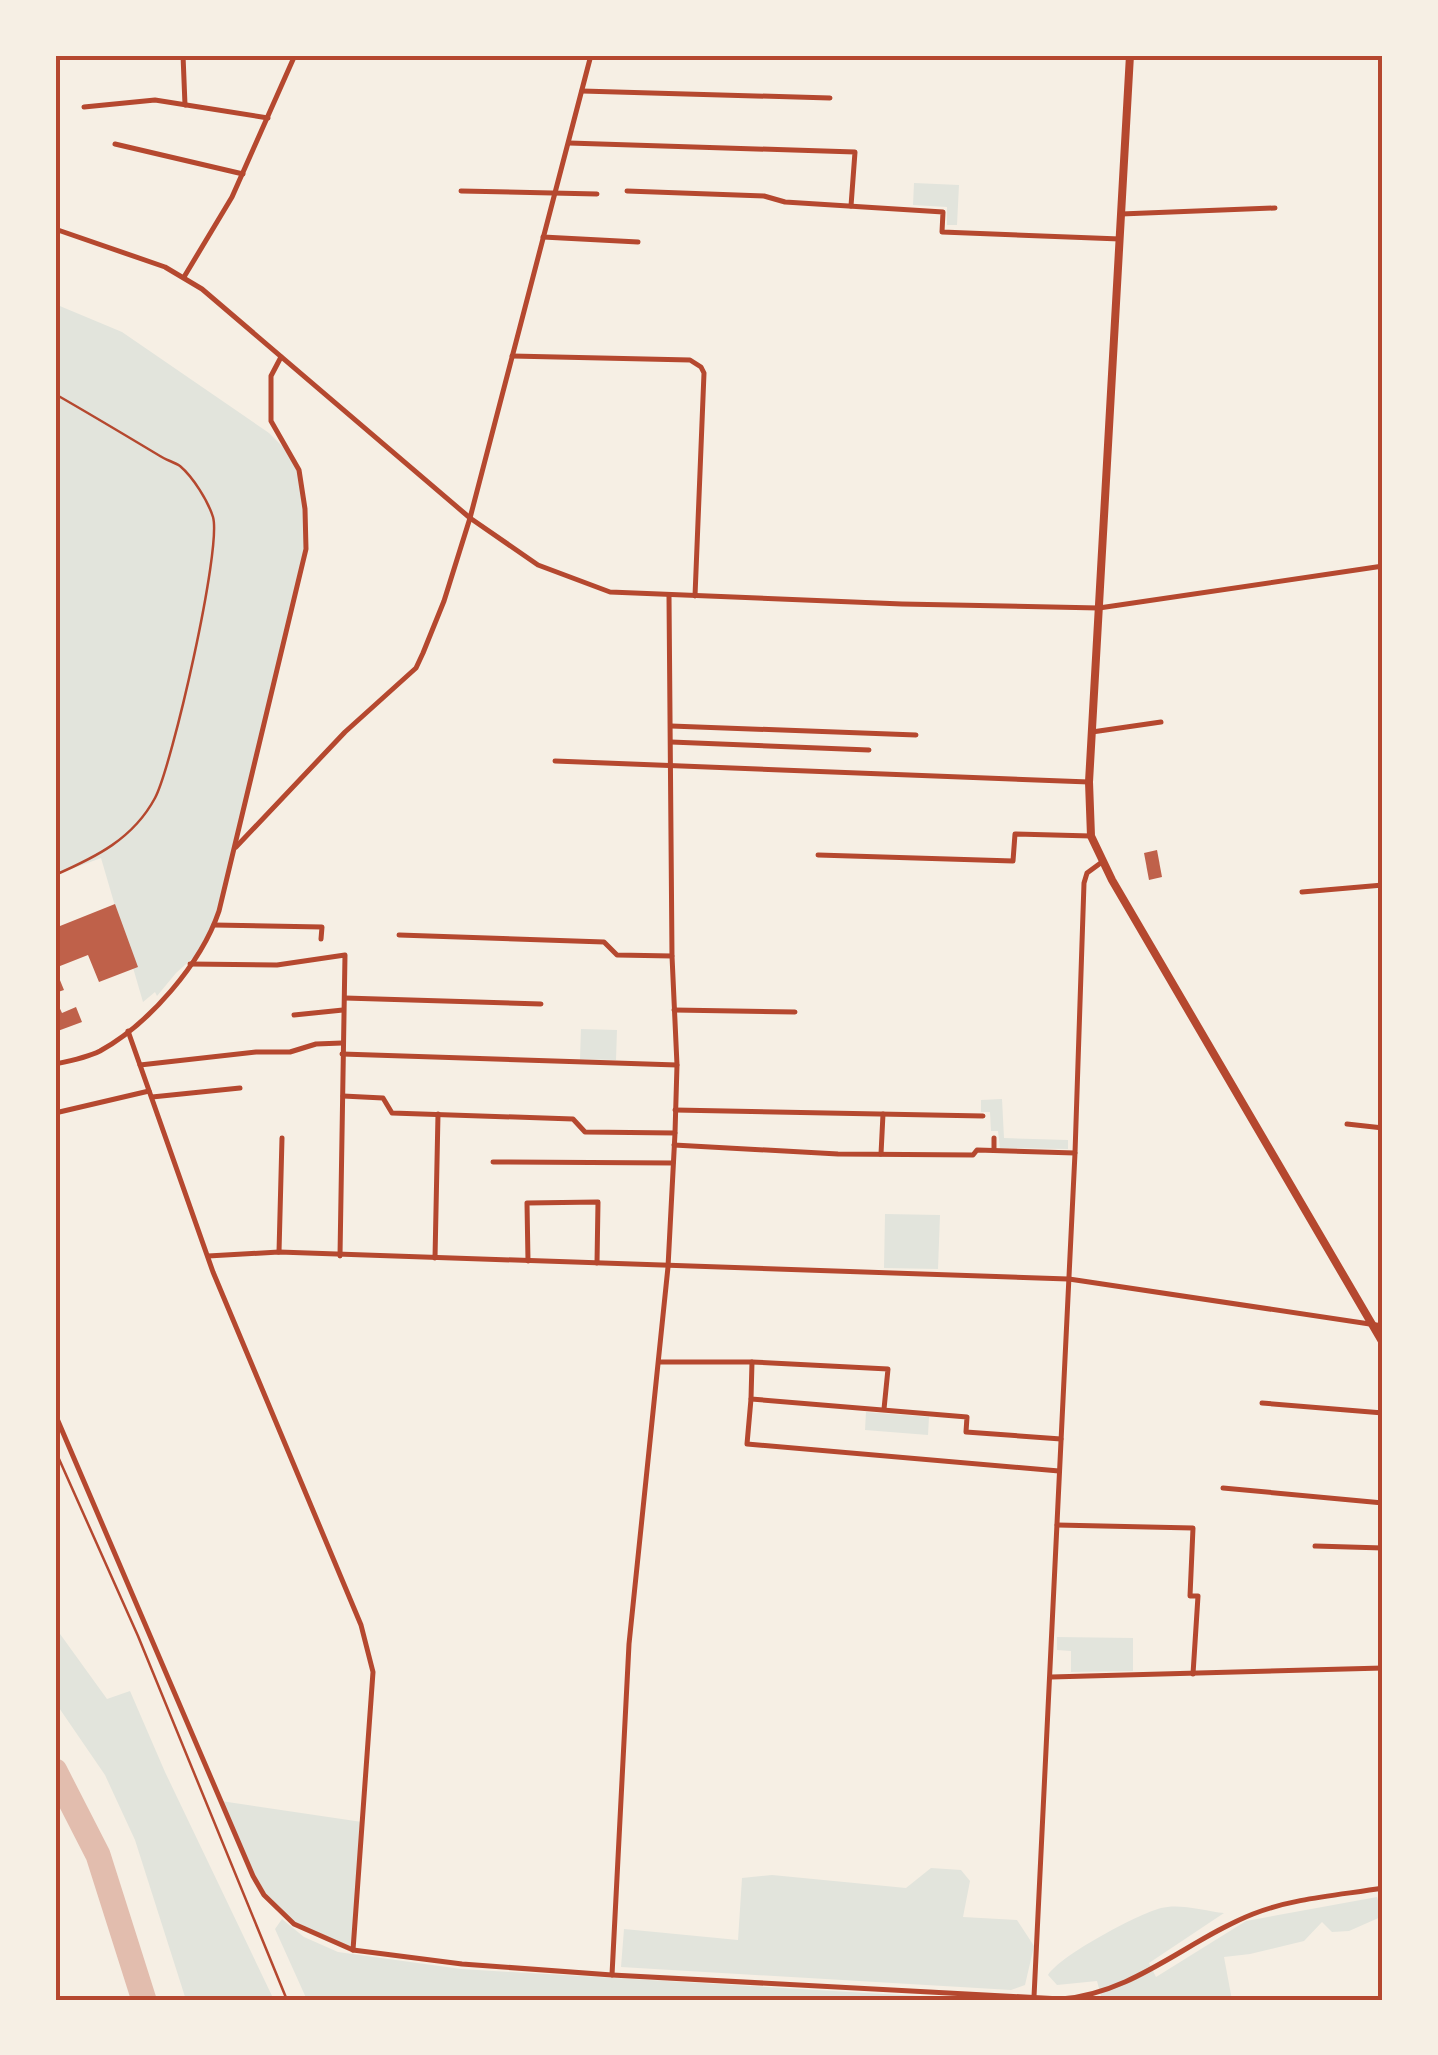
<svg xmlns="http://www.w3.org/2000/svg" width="1438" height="2055" font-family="'Public Sans',sans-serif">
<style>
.green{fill:#e2e4dc}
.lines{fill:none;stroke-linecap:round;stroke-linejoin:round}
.taxiway{stroke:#e2bdae;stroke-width:25}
.building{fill:#bf614a}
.service{stroke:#b5482f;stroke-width:2.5}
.minor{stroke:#b5482f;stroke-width:5}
.tertiary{stroke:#b5482f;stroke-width:5}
.primary{stroke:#b5482f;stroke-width:8}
.neatline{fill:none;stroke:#b5482f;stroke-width:4}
</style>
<rect width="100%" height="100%" fill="#f6efe4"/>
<g class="green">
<polygon points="914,183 959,185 957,225 947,225 947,207 913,205"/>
<polygon points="55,304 122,332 269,433 296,460 302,481 306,549 216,919 203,949 176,973 157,996 155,992 143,1002 101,858 55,875"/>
<polygon points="581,1029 617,1030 616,1060 580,1059"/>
<polygon points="1002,1099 1004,1138 1068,1140 1068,1149 1000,1148 998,1131 991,1131 990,1112 981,1112 981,1100"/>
<polygon points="885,1214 940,1215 938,1269 884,1268"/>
<polygon points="866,1412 929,1417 928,1435 865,1430"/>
<polygon points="55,1627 107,1699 130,1691 165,1772 274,2000 186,2000 135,1840 105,1775 55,1702"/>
<polygon points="1057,1637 1133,1638 1133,1671 1071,1672 1071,1651 1057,1650"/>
<path d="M221,1801L362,1822L353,1950C266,1924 254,1878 221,1801Z"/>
<polygon points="931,1868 961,1870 970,1881 963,1917 1017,1920 1034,1946 1025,1985 1011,1990 621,1967 624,1929 738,1940 742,1878 772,1875 906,1888"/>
<path d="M1377,1897L1383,1916L1349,1931L1332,1932L1322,1922L1304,1941L1250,1954L1224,1957L1232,2000H1086L1101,1996L1097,1981L1057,1985L1048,1975C1061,1955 1136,1915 1161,1908C1179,1903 1206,1911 1224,1913L1149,1963L1156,1977L1246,1921Z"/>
<polygon points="282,1919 304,1937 338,1952 461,1969 987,2000 307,2000 275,1929"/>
</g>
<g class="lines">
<polyline class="taxiway" points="55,1771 98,1855 144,2000"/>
</g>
<g class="building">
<polygon points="1157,850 1162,877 1149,880 1144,853"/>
<polygon points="115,904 138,967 99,982 88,955 55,968 64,990 55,993 55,928"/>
<polygon points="55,998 62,1013 76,1007 82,1022 55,1032"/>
</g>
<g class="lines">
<g class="service">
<path d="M55,394C90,414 125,435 160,456C166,460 174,462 180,466C193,477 208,501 213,517C222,548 172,766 155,798C133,839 96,857 55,875"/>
<polyline points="55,1450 138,1636 287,2000"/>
</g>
<g class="minor">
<polyline points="183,55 185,105"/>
<polyline points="582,91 830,98"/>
<polyline points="84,107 155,100 268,118"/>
<polyline points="569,143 855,152 851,206"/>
<polyline points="115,144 243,174"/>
<polyline points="461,191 597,194"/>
<polyline points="627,191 764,196 785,202 943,212 942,232 1120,239"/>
<polyline points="1121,214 1275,208"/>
<polyline points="543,237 638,242"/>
<polyline points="184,277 232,197 295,55"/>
<polyline points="512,356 690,360 701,367 704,373 695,596"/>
<polyline points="671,726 916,735"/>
<polyline points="1092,732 1161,722"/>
<polyline points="671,742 869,750"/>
<polyline points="555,761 1089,782"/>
<polyline points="236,847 345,732 416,668 423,653 444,601 470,518 591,55"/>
<polyline points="818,855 1013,861 1015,834 1091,836"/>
<polyline points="1302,892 1383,885"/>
<polyline points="214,925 322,927 321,939"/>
<polyline points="399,935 604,942 617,955 672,956"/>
<polyline points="190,964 277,965 345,955 340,1256"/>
<polyline points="345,998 541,1004"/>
<polyline points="674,1010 795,1012"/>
<polyline points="294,1015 343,1010"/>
<polyline points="342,1054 677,1065"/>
<polyline points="140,1065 256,1052 290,1052 316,1044 342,1043"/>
<polyline points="343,1096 383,1098 392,1113 573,1119 585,1132 675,1133"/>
<polyline points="152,1097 240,1088"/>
<polyline points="675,1110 983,1116"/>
<polyline points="55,1113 149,1091"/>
<polyline points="1347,1124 1383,1128"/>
<polyline points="994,1138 994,1150"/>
<polyline points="674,1145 838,1154 973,1155 977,1150 1075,1153"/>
<polyline points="881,1154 883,1114"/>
<polyline points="493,1162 673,1163"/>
<polyline points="279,1252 282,1138"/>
<polyline points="208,1256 279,1252 1068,1279"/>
<polyline points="435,1258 438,1114"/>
<polyline points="528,1261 527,1203 598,1202 597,1263"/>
<polyline points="659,1362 752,1362 888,1369 884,1409"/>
<polyline points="752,1362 751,1399 967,1417 966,1432 1061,1439"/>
<polyline points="751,1399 747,1444 1059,1471"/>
<polyline points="1262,1403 1383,1413"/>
<polyline points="1223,1488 1383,1503"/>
<polyline points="1057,1525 1193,1528 1190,1596 1198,1596 1193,1674"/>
<polyline points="1315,1546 1383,1548"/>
<polyline points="1051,1677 1383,1668"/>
<polyline points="612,1975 629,1644 668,1267 675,1133 677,1065 672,956 669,596"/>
</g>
<g class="tertiary">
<polyline points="55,229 165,267 202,289 470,518 538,565 610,592 902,604 1099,608 1383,566"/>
<polyline points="128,1031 213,1272 361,1625 373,1672 353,1950"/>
<path d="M55,1064C70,1061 86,1058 100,1051C149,1024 201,964 219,911L306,549L305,509L299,470L271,421V376L281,357"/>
<polyline points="1069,1279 1383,1326"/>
<path d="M55,1414L253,1876L264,1895L294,1924L353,1950L462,1964L612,1975L1061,1999C1135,1993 1187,1940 1253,1914C1293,1898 1341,1895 1383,1888"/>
<polyline points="1034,1997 1075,1153 1084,883 1087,873 1102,862"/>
</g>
<polyline class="primary" points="1130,55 1089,782 1091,836 1112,880 1383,1343"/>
</g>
<rect width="1438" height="2055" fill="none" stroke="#f6efe4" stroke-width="115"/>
<rect x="58" y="58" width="1322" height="1940" class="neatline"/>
</svg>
